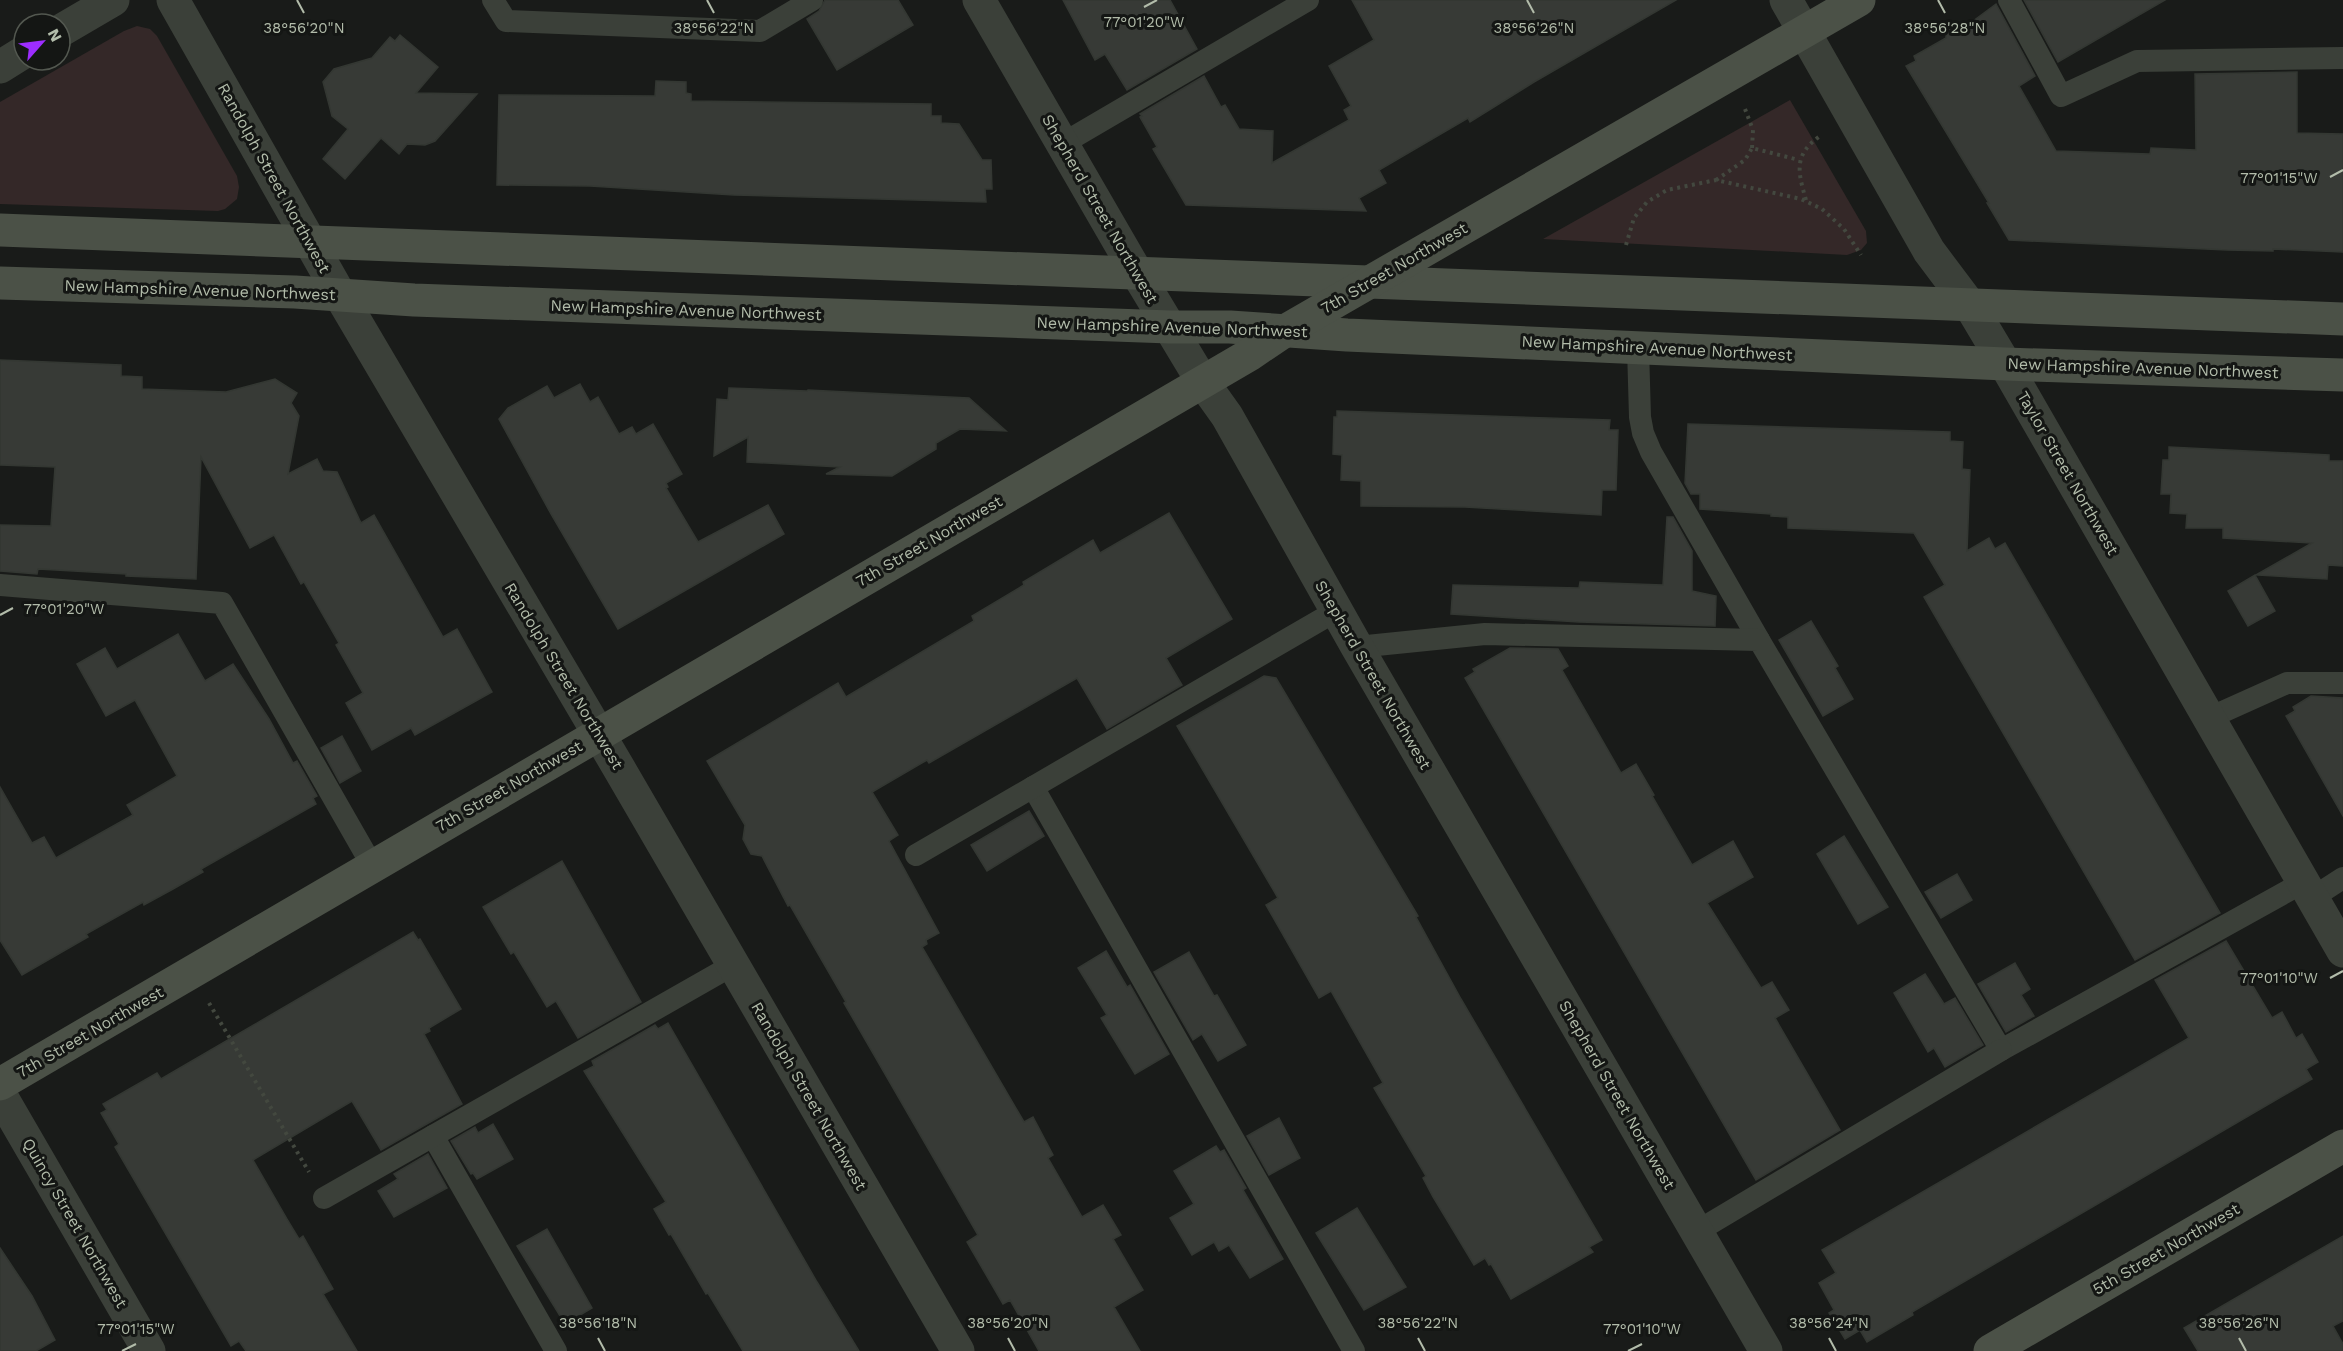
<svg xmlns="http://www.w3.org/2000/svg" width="2343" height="1351" font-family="'Work Sans',sans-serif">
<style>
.green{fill:#342828}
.building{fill:#373a36;stroke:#333732;stroke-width:1.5}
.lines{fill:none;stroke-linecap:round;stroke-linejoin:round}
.path{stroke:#43483f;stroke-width:4;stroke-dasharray:3 4.5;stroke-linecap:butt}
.lane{stroke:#3b4039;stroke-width:22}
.street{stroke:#3b4039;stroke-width:33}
.secondary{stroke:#4b5147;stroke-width:33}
.ticks{fill:none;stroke:#b2bcaa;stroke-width:2}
.labels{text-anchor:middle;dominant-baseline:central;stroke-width:6;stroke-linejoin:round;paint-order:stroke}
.street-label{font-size:16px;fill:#b2bcaa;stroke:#141614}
.ticks-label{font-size:15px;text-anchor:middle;fill:#b2bcaa;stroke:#141614;stroke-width:6;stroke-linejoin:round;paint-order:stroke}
</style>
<rect width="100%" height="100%" fill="#191b19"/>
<g class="green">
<polygon points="137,26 150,29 157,36 237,176 239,187 237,199 225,209 218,211 0,204 0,102 124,31"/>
<polygon points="1790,100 1866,231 1867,243 1861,250 1847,255 1543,239"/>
</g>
<g class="building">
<polygon points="825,0 898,0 913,25 837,70 807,19 819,11"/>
<polygon points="1063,0 1170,0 1197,49 1127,90 1105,54 1095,60"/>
<polygon points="1352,0 1676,0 1534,82 1470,122 1468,118 1379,170 1386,183 1359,198 1366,211 1186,205 1153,149 1157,147 1140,117 1142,116 1140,114 1204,76 1221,107 1225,105 1239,129 1273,131 1272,163 1349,120 1344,110 1351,106 1329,66 1374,40"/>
<polygon points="2024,0 2165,0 2058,62"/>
<polygon points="1996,4 2035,76 2019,86 2056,151 2150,154 2151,148 2196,150 2195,74 2297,72 2297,133 2343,134 2343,252 2273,249 2273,251 2227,250 2009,240 1987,203 1989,203 1906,66 1916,61 1914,56 1946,38 1946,32 1960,23 1969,24"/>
<polygon points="400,35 438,67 416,93 477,94 435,141 425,145 407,144 399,154 381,138 345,179 323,159 348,129 332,116 323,82 334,69 372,58 390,37 395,41"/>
<polygon points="656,81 686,82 686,93 691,94 691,101 931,104 931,116 941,116 941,123 959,124 982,160 991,160 992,189 985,189 986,202 734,195 590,186 497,185 499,95 655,96"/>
<polygon points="0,360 121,365 121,376 142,377 142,389 226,392 275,379 297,393 291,403 299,416 288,474 317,459 323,471 337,472 361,523 374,515 443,637 457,629 492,692 415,735 411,728 372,750 346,703 363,693 336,645 339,643 304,582 301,584 274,535 250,548 201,457 196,579 126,576 126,574 38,569 37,574 0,571 0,525 51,526 55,467 0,465"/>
<polygon points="580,384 590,402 598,397 619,434 632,427 636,434 653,424 682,474 666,483 668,487 666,488 698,542 768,505 784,534 618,629 551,514 499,419 508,408 547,386 554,398"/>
<polygon points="729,388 807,391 808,390 969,398 1006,431 960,429 936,443 936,449 892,476 826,474 840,467 747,462 748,437 714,456 717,399 728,400"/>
<polygon points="1337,411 1610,420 1609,430 1618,430 1616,490 1602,490 1601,515 1465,507 1361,506 1361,481 1341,480 1342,455 1333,454 1334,417 1337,417"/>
<polygon points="1688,424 1950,432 1950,441 1963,442 1962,469 1970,470 1967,551 1989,538 1995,549 2005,543 2220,913 2135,960 1924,597 1945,585 1914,533 1788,528 1788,517 1771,516 1771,514 1700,509 1700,494 1691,494 1685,483"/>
<polygon points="2169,447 2329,455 2329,461 2343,461 2343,566 2328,565 2327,579 2256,575 2312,543 2223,538 2223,528 2186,528 2187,514 2170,513 2171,494 2161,494 2163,460 2169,460"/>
<polygon points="1169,513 1232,619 1166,658 1182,685 1107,729 1077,678 929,763 927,760 872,792 898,835 889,841 939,933 926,940 927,944 922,947 1024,1122 1033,1117 1053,1155 1048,1158 1082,1217 1103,1205 1121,1235 1113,1239 1143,1290 1114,1307 1140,1351 1039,1351 1010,1300 1003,1304 967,1242 978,1235 844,1003 846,1002 790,905 788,906 762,856 751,854 743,839 745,825 707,761 838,683 846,697 974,621 972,616 1024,585 1023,582 1093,540 1100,553"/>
<polygon points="1667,517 1673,517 1692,551 1692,591 1716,596 1715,626 1579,622 1451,614 1453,585 1579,588 1580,582 1663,585"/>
<polygon points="2255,575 2275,611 2248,626 2228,591"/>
<polygon points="1811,621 1838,666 1835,668 1853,699 1823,716 1779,640"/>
<polygon points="178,634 205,681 233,664 269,719 293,763 297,761 317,796 313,798 316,804 201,869 203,872 173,889 144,905 143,902 86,934 88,937 22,975 0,940 0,787 32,843 44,837 56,858 133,815 127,805 177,776 135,700 106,716 77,664 105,648 117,669"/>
<polygon points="1510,648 1558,649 1568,666 1562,670 1621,773 1636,764 1654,795 1652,796 1692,865 1733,841 1753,877 1707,903 1761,988 1772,982 1789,1010 1775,1018 1840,1130 1756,1180 1465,678 1475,672 1473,669"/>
<polygon points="1264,676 1276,678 1418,916 1416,917 1461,999 1602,1240 1589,1247 1593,1252 1511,1299 1491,1264 1489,1265 1485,1258 1474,1265 1433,1197 1423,1178 1426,1176 1374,1088 1383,1083 1331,991 1319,998 1266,905 1278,898 1177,726"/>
<polygon points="2311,696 2343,698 2343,816 2286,716 2295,711 2293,707"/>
<polygon points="342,736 361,771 340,783 321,748"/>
<polygon points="1029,811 1044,836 987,871 971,845"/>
<polygon points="1844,836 1888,907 1858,924 1817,854"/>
<polygon points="562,861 641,1002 578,1038 556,1001 547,1007 514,952 511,954 483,907"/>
<polygon points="1957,874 1972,900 1941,918 1925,892"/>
<polygon points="413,932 418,940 420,939 461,1009 429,1028 430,1031 424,1034 462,1104 381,1150 352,1101 253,1160 287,1219 299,1239 303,1236 333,1289 323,1294 357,1351 246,1351 239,1341 231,1346 115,1147 119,1144 101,1113 107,1110 103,1104 157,1073 161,1079"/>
<polygon points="2226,941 2272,1018 2282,1012 2296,1038 2302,1034 2318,1062 2306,1069 2312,1079 1912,1312 1913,1315 1867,1342 1860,1330 1845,1339 1829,1313 1834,1310 1819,1283 1836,1273 1822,1250 2189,1038 2155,980"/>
<polygon points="1106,951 1127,987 1130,985 1169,1054 1135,1074 1101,1018 1107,1015 1078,968"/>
<polygon points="1189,952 1214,996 1217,995 1246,1045 1218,1061 1202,1034 1193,1040 1154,972"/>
<polygon points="2015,963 2030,989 2021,995 2034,1016 2006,1032 1978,984"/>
<polygon points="1925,974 1944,1004 1955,998 1983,1045 1945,1067 1934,1048 1928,1052 1894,993"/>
<polygon points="668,1023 817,1282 859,1351 743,1351 708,1293 706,1294 671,1234 669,1235 654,1209 666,1202 584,1071 594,1066 592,1061 655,1025 658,1029"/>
<polygon points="1279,1118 1300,1158 1269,1175 1247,1136"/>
<polygon points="493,1124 513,1159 477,1179 473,1173 471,1174 451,1141 475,1127 478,1133"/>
<polygon points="1216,1146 1220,1152 1224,1150 1246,1188 1243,1190 1283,1259 1250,1278 1229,1245 1219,1251 1214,1242 1192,1255 1170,1218 1194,1204 1174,1171"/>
<polygon points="428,1154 447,1188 394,1217 378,1191 398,1179 394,1174"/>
<polygon points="1357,1208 1406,1287 1364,1310 1316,1233"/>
<polygon points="547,1229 592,1308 565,1324 517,1246"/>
<polygon points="2343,1236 2343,1321 2333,1326 2343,1344 2343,1351 2198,1351 2184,1328"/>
<polygon points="0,1248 32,1296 55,1340 36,1351 0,1351"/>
</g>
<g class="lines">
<g class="path">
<polyline points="1745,109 1753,130 1752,148"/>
<polyline points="1716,180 1745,160 1752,148 1799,160"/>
<path d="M1806,200C1798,172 1793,155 1820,136"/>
<polyline points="1626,245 1634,218 1647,202 1667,190 1716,180 1801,199 1822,209 1844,229 1861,255"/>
<polyline points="209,1003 309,1172"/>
</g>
<g class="lane">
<polyline points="493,0 506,21 760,31 812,0"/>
<polyline points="2009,0 2061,96 2137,61 2343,58"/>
<polyline points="1062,144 1308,0"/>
<polyline points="1638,348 1640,417 1643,433 1651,452 1759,640"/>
<polyline points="0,585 222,603 373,867"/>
<polyline points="1357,647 1485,634 1759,640 2001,1050 2304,882"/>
<polyline points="2209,718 2287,683 2343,683"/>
<polyline points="1033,787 1354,1351"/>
<polyline points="916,855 1336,611"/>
<polyline points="2312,898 2343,878"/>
<polyline points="433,1136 556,1351"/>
<polyline points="324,1198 733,965"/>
<polyline points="1696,1232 2001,1050"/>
</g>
<g class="street">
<polyline points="173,0 340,295 620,770 958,1351"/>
<polyline points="979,0 1137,273 1202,381 1227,416 1357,647 1766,1351"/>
<polyline points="1786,0 1929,251 1971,307 2005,364 2343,951"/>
<polyline points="60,31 113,0"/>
<polyline points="0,67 24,52"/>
<polyline points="0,1094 149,1351"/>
</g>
<g class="secondary">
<path d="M0,230C781,256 1562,293 2343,319"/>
<polyline points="0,283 295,292 414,300 1170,327 1230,327 1347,335 2005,364 2343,375"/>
<polyline points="0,1084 1249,355 1283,332 1859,0"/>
<polyline points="1990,1351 2343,1146"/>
</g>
</g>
<path class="ticks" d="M297,0L304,13M707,0L714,13M1527,0L1534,13M1938,0L1945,13M1144,7L1157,0M2330,177L2343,170M0,615L13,608M2330,978L2343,971M598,1338L605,1351M1008,1338L1015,1351M1418,1338L1425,1351M1829,1338L1836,1351M2239,1338L2246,1351M122,1351L136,1344M1628,1351L1642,1344"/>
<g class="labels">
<g class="street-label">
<text transform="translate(274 178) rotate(61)">Randolph Street Northwest</text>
<text transform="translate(1100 209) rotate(60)">Shepherd Street Northwest</text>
<text transform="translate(1394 268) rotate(-30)">7th Street Northwest</text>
<text transform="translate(200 290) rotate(2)">New Hampshire Avenue Northwest</text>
<text transform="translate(686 310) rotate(2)">New Hampshire Avenue Northwest</text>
<text transform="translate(1172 327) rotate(2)">New Hampshire Avenue Northwest</text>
<text transform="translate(1657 348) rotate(3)">New Hampshire Avenue Northwest</text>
<text transform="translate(2143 368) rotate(2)">New Hampshire Avenue Northwest</text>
<text transform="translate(2068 473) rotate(60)">Taylor Street Northwest</text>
<text transform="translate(929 541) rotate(-30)">7th Street Northwest</text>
<text transform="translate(1373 675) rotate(60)">Shepherd Street Northwest</text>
<text transform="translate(564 676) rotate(59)">Randolph Street Northwest</text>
<text transform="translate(509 786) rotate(-30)">7th Street Northwest</text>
<text transform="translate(90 1032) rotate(-30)">7th Street Northwest</text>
<text transform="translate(1617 1095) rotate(60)">Shepherd Street Northwest</text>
<text transform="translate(809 1096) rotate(60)">Randolph Street Northwest</text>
<text transform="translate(75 1223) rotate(60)">Quincy Street Northwest</text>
<text transform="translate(2166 1249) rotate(-30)">5th Street Northwest</text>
</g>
</g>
<g class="ticks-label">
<text x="1144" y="27">77°01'20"W</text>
<text x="304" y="33">38°56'20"N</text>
<text x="714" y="33">38°56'22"N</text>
<text x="1534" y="33">38°56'26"N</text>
<text x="1945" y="33">38°56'28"N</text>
<text x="2279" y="183">77°01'15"W</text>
<text x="64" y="614">77°01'20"W</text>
<text x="2279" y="983">77°01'10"W</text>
<text x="598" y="1328">38°56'18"N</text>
<text x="1008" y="1328">38°56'20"N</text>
<text x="1418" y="1328">38°56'22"N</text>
<text x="1829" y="1328">38°56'24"N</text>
<text x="2239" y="1328">38°56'26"N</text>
<text x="136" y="1334">77°01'15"W</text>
<text x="1642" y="1334">77°01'10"W</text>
</g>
<g transform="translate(42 42) rotate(62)"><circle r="28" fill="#141614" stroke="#535850" stroke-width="1.5"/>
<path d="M0-4.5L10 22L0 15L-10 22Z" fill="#9d2dff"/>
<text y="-9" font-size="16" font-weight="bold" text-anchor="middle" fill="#b2bcaa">N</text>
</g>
</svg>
